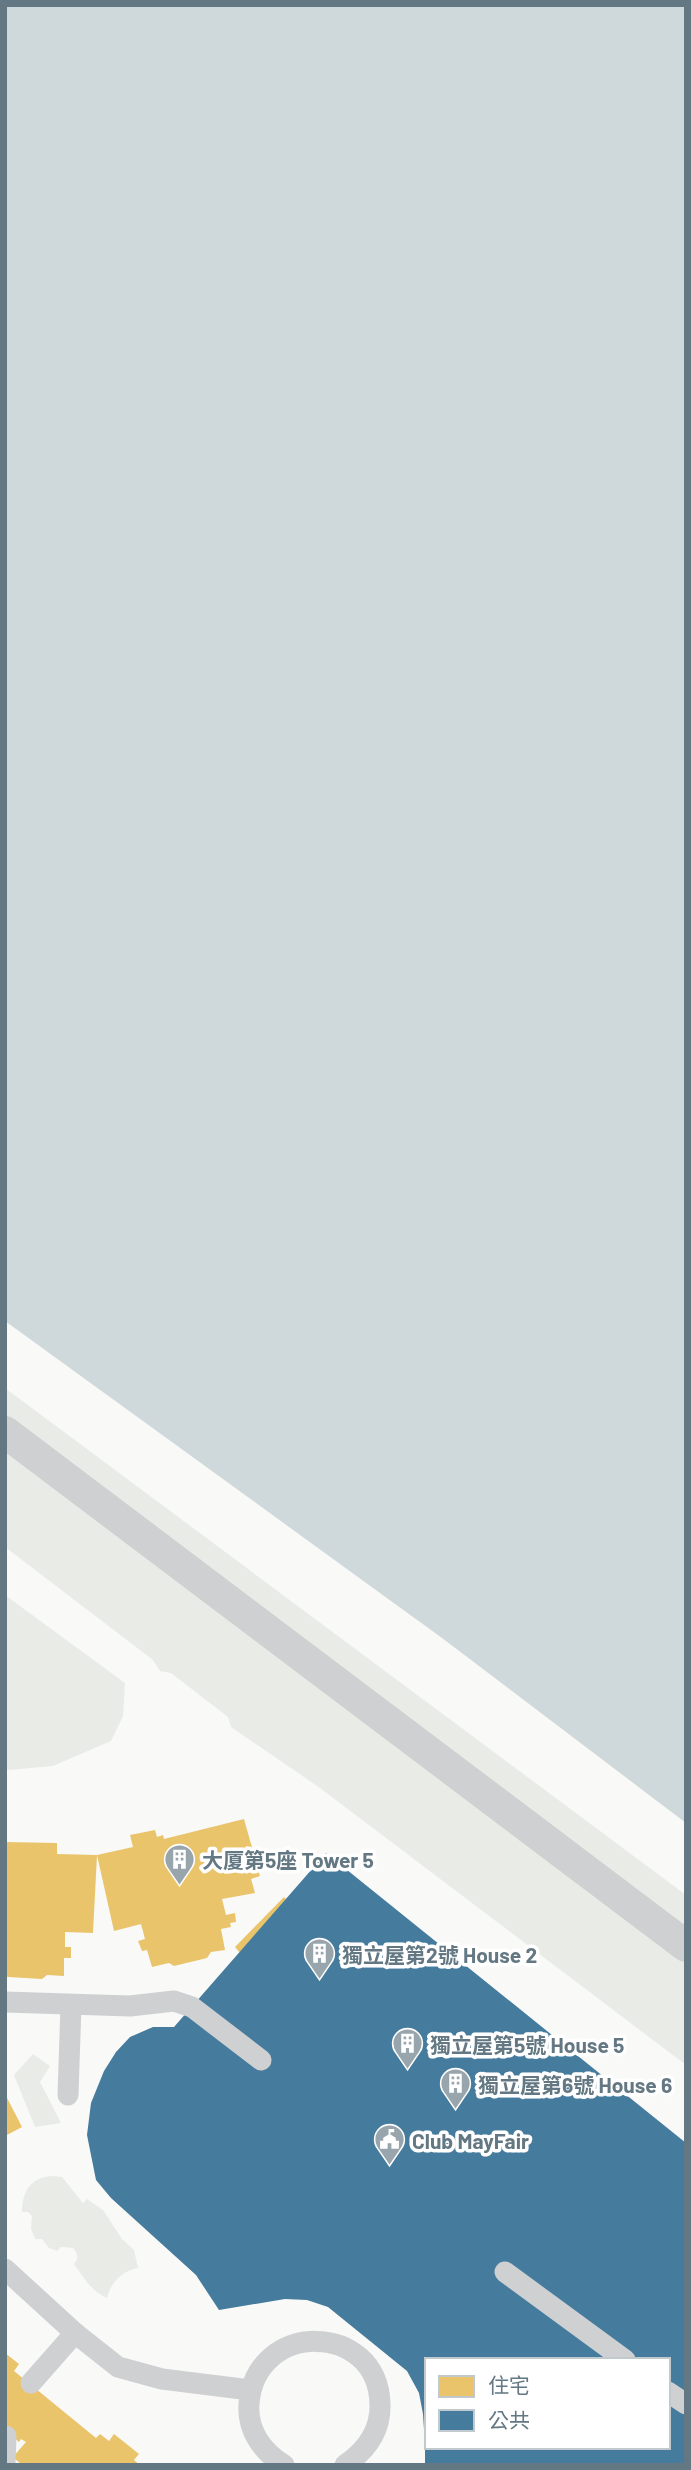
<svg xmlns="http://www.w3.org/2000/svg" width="691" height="2470" font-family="Barlow,'Noto Sans TC',sans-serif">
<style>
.green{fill:#e9ece6}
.water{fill:#cfd9db}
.homes{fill:#e9c46a}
.public{fill:#457b9d}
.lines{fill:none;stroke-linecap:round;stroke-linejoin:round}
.service{stroke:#cfd0d1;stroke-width:21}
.pedestrian{stroke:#cfd0d1;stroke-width:32}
.labels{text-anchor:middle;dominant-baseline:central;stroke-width:7;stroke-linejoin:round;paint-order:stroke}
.poi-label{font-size:21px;font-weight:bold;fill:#647883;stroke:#fff;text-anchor:start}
</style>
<rect width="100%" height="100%" fill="#f9f9f8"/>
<g class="green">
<polygon points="5,1388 686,1895 686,2065 320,1788 231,1727 228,1717 171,1673 160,1671 153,1660 5,1547"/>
<polygon points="5,1595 125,1683 123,1716 111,1741 53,1766 9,1770 5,1768"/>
<polygon points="33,2054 50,2066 40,2082 61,2123 35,2127 14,2075"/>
<path d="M54,2176L62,2177L83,2203L87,2199L103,2210L122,2239L134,2250L138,2268C122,2271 111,2282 107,2298C91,2291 84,2278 74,2264C79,2258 78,2254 73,2248L61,2247L57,2251L49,2248L42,2239H35L31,2229L32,2216L28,2212H22C22,2192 31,2176 54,2176Z"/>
</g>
<polygon class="water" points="5,5 686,5 686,1823 442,1638 5,1321"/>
<g class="homes">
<polygon points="244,1819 260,1876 251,1879 255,1893 222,1899 226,1915 235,1913 236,1922 230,1923 231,1927 221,1929 225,1950 211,1952 207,1958 174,1966 169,1963 152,1967 147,1950 142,1951 138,1941 145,1939 141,1924 114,1931 97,1855 133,1847 130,1835 155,1830 157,1837 163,1835 164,1839"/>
<polygon points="5,1842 57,1843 57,1854 97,1855 93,1933 65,1932 65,1947 71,1947 71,1958 64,1958 64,1976 47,1975 42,1979 8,1977 5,1975"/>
<polygon points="284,1897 314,1928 317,1928 320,1931 258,1992 244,1979 253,1969 235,1947"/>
<polygon points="321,1935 364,1974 343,1995 344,1998 340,2003 338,2001 328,2013 325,2012 312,2026 287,2006 273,2022 257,2006 316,1943"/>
<polygon points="367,1979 410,2016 389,2038 390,2041 387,2045 384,2044 374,2056 372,2054 360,2069 348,2058 346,2061 334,2049 320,2066 304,2051"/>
<polygon points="413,2020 457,2056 436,2079 438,2081 434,2086 431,2085 422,2097 419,2095 407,2110 382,2091 368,2108 351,2093"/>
<polygon points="460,2060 505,2095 485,2118 486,2121 482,2126 480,2125 470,2137 468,2136 458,2150 444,2140 442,2142 431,2132 417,2150 400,2135"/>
<polygon points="5,2094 22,2127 5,2136"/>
<polygon points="559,2121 603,2156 543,2231 525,2217 539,2200 515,2179"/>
<polygon points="610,2159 654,2194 594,2268 576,2255 590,2237 567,2216"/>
<polygon points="661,2196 686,2214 686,2258 650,2306 632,2294 644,2276 620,2256"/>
<polygon points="686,2274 686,2302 674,2293"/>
<polygon points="5,2353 19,2364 14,2371 96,2438 100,2434 109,2441 114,2434 139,2454 134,2460 140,2465 22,2465 13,2457 26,2442 21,2439 19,2442 9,2433 5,2437"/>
</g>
<polygon class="public" points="326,1853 686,2143 686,2465 425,2465 425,2447 668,2447 668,2360 427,2360 427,2444 425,2445 423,2414 419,2393 407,2371 328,2307 307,2300 285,2299 219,2310 196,2275 111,2198 96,2180 87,2135 91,2103 104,2071 116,2052 130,2037 153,2027 174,2027"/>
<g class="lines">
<g class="service">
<polyline points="5,2002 130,2006 174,2001 192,2007 261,2060"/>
<polyline points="68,2095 71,2005"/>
<polyline points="5,2269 75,2333 118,2367 162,2379 250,2390"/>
<polyline points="505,2272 625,2360"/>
<polyline points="31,2383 75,2333"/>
<polyline points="668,2392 686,2404"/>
<polyline points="5,2463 6,2436"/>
<path d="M284,2465C263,2452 247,2431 249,2404C255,2320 378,2321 380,2404C381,2431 367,2450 345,2465"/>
</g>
<polyline class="pedestrian" points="5,1432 686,1946"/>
</g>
<defs>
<symbol id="building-pin" viewBox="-11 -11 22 30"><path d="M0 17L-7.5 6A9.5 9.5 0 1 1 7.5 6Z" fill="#98a5ac" stroke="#fff"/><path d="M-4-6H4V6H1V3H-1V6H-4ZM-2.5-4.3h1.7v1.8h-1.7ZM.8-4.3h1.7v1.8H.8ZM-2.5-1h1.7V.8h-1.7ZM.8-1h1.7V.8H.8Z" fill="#fff"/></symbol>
<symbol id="civic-pin" viewBox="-11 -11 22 30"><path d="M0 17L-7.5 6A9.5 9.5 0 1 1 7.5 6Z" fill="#98a5ac" stroke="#fff"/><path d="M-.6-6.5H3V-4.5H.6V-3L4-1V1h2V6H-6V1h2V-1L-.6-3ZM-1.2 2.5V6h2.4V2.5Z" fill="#fff"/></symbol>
</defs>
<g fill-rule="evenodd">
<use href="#building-pin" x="162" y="1842" width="35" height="47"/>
<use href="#building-pin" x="302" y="1936" width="35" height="47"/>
<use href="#building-pin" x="390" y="2026" width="35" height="47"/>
<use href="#building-pin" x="438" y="2066" width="35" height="47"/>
<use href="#civic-pin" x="372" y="2122" width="35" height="47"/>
</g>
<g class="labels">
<g class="poi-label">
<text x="202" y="1859">大厦第5座 Tower 5</text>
<text x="342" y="1954">獨立屋第2號 House 2</text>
<text x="430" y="2044">獨立屋第5號 House 5</text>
<text x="478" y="2084">獨立屋第6號 House 6</text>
<text x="412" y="2140">Club MayFair</text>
</g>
</g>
<rect width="691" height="2470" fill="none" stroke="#647883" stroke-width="14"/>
<rect x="425" y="2358" width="245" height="91" fill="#ffffff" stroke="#c1c9cd" stroke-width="2"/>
<rect x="439" y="2376" width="35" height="21" fill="#e9c46a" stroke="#c1c9cd" stroke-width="2"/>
<text x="488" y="2393" font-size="21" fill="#647883">住宅</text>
<rect x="439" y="2410" width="35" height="21" fill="#457b9d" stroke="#c1c9cd" stroke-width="2"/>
<text x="488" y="2428" font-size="21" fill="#647883">公共</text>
</svg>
